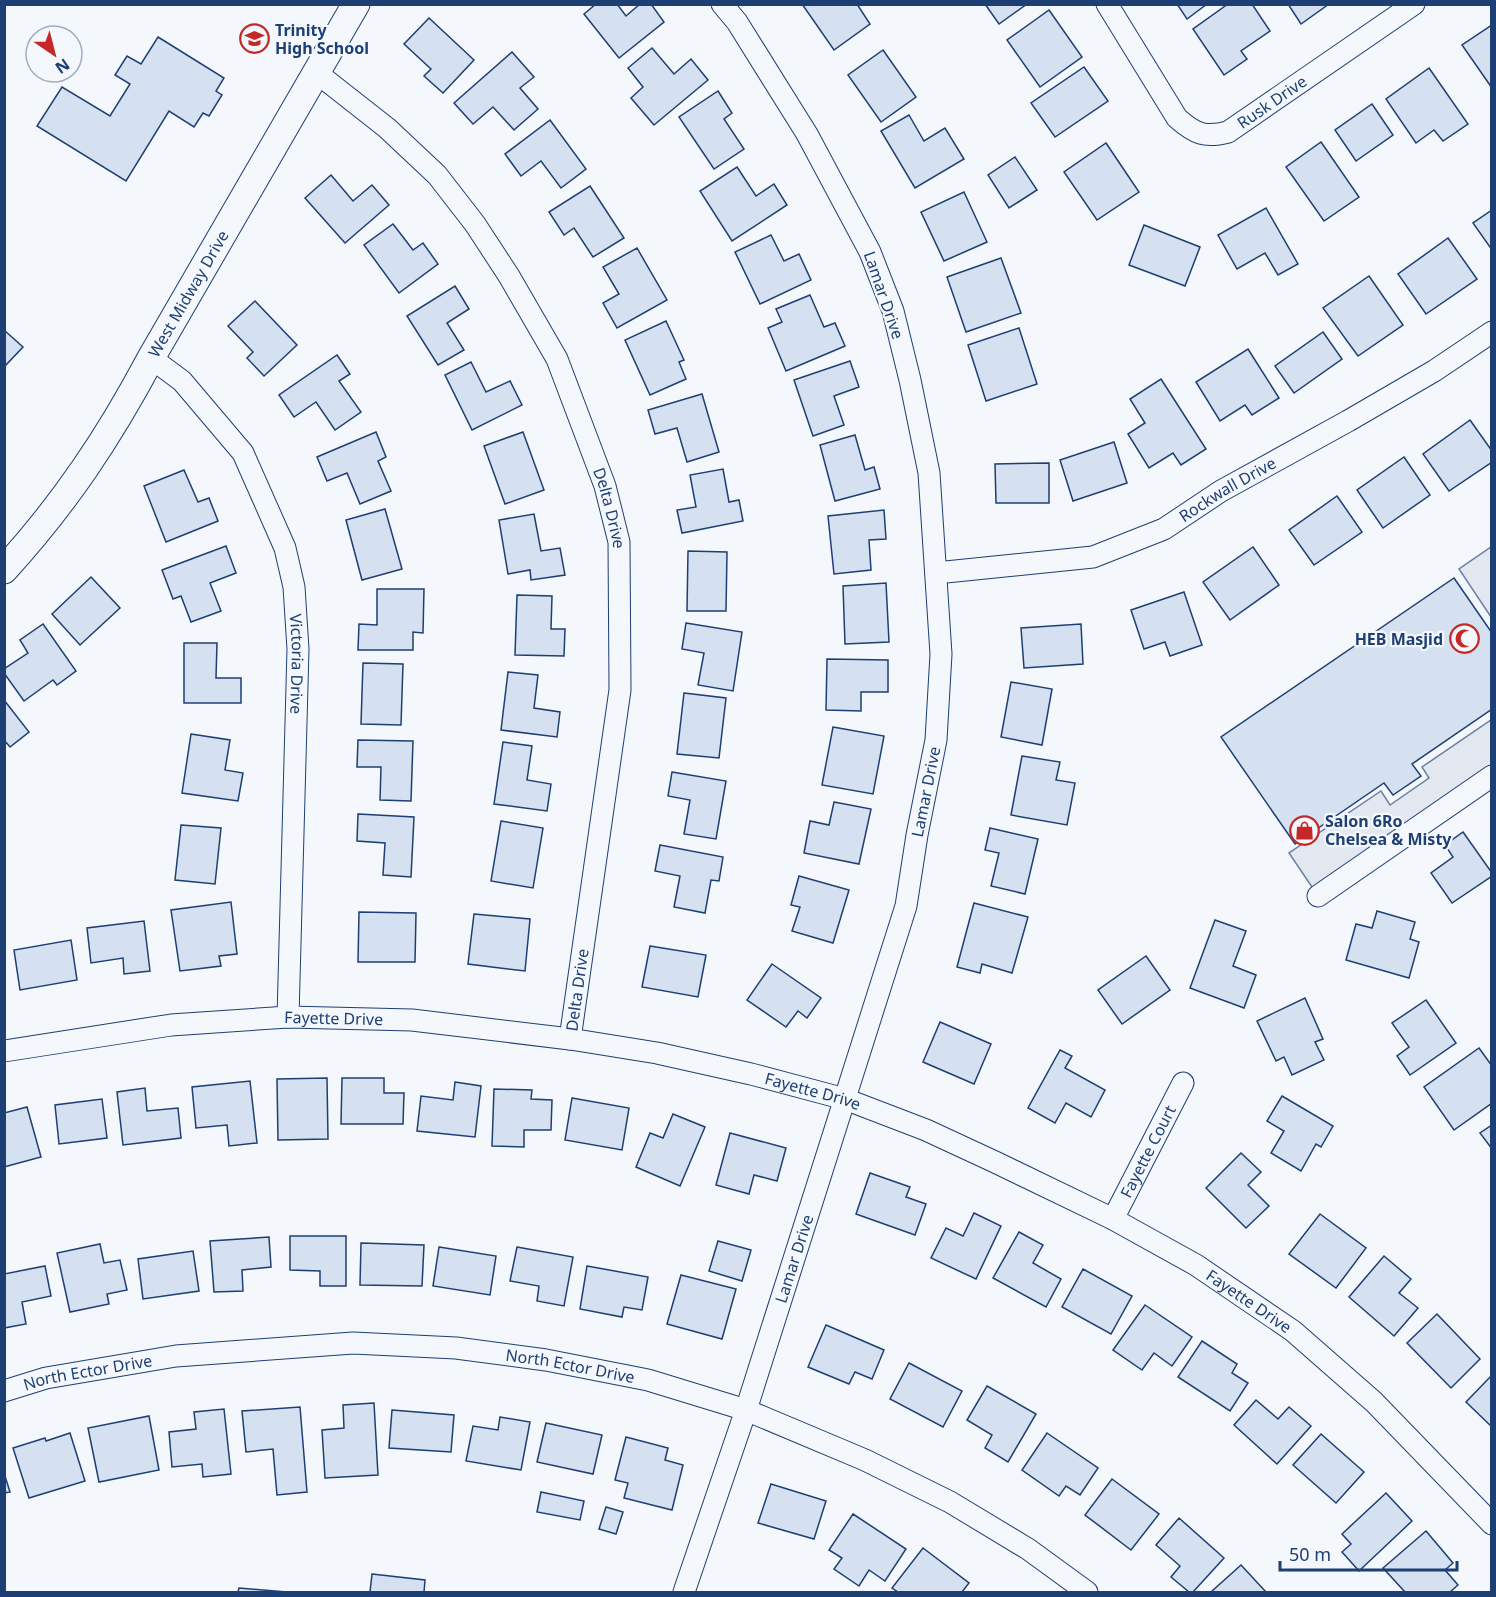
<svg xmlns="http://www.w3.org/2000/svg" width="1496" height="1597" font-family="'Noto Sans',sans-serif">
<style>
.parking{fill:#e3e8f0;stroke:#687fa3;stroke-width:1.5}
.building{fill:#d5e0f0;stroke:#1d3f73;stroke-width:1.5}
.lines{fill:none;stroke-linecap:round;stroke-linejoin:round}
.minor-casing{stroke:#1d3f73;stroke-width:23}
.tertiary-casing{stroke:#1d3f73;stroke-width:29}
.minor{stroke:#f4f7fb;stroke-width:21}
.tertiary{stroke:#f4f7fb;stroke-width:27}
.labels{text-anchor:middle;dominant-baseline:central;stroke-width:4.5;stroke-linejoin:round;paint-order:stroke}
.poi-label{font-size:16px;font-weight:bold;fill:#1d3f73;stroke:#f4f7fb;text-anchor:start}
.street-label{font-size:16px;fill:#1d3f73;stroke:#f4f7fb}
</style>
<rect width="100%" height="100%" fill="#f4f7fb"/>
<g class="parking">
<polygon points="1491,547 1491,617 1459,569"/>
<polygon points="1491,720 1491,770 1314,890 1289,853 1381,791 1390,805 1429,778 1422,767"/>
</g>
<g class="building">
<polygon points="596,4 617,4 626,16 640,4 651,4 664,22 619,58 584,14"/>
<polygon points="802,4 857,4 870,24 834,50"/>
<polygon points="985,4 1027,4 999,24"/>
<polygon points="1177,4 1207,4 1187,19"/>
<polygon points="1228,4 1252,4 1270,31 1241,51 1247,59 1224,75 1193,29"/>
<polygon points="1288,4 1329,4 1301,24"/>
<polygon points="1049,10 1082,57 1040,87 1007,40"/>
<polygon points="429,18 474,60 443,93 424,76 431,69 404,44"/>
<polygon points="1492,25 1492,88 1462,45"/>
<polygon points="158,37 224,78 216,91 222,95 209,116 203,113 194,127 169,111 126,181 37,126 62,87 110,116 130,84 115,75 127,56 141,64"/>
<polygon points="652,48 674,74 691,59 708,80 654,125 631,98 643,87 628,68"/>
<polygon points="883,50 916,97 881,122 848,75"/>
<polygon points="512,52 534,77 520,88 538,109 514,130 493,107 473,124 454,103"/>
<polygon points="1084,67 1108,101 1055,137 1031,103"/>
<polygon points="1429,68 1468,124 1443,141 1434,130 1416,143 1386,99"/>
<polygon points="718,91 732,113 724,119 744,149 714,169 679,117"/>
<polygon points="1372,104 1393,135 1356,161 1335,130"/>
<polygon points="909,115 924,141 945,128 964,159 915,188 881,131"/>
<polygon points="550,120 586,169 561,188 541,161 521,176 505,154"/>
<polygon points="1321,142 1359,197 1324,221 1286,167"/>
<polygon points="1106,143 1139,192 1097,220 1064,172"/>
<polygon points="1015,157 1037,190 1009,208 988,175"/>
<polygon points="737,167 756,196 774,184 787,205 732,241 700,191"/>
<polygon points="331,175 353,201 372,185 389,205 345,243 305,198"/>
<polygon points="590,186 624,238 593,257 574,228 564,235 549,212"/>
<polygon points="964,192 987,242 944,261 921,212"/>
<polygon points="1266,208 1298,264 1278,275 1265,253 1237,269 1218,235"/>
<polygon points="1492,210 1492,250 1473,223"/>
<polygon points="393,224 413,250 423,243 438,264 399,293 364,245"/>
<polygon points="1144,225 1200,247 1185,286 1129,265"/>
<polygon points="771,235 784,261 799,254 811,280 760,304 735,252"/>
<polygon points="1448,238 1477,279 1426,314 1398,274"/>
<polygon points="637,248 667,300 617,328 603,303 619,294 603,267"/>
<polygon points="1001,258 1021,313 966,332 947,277"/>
<polygon points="1369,276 1403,325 1358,356 1323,308"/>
<polygon points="455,286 469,309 447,323 464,350 438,365 407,316"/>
<polygon points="810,295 824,327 835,323 845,346 786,371 768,328 782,322 776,309"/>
<polygon points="255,301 297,345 264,376 247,358 253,352 228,326"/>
<polygon points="666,321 684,360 679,362 686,379 650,395 625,340"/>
<polygon points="1019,328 1037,384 986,401 968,345"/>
<polygon points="4,330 23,347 4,367"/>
<polygon points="1323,332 1342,359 1294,393 1275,366"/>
<polygon points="1248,349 1279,398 1252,415 1245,405 1220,421 1196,382"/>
<polygon points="337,355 350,374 339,381 361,412 335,430 316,402 294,417 279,395"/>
<polygon points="850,361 859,387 834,396 844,425 813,436 794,380"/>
<polygon points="471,362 486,392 510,381 522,405 472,430 445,375"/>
<polygon points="1161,379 1206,449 1181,465 1173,453 1149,468 1128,434 1145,423 1130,399"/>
<polygon points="702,394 719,452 687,462 677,428 655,434 648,410"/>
<polygon points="1470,420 1492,451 1492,462 1449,491 1423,454"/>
<polygon points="376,432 386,457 378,461 391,491 360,504 347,473 327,481 317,457"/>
<polygon points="523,432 544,490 505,504 484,446"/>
<polygon points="855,435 865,470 874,467 880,489 835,501 820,445"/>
<polygon points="1114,442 1127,483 1073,501 1060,460"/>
<polygon points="1404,457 1430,495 1383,528 1357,490"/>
<polygon points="1049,463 1049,503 996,503 995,464"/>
<polygon points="723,469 729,502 739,500 743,521 682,533 677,510 696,507 690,475"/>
<polygon points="184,470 198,502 209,498 218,521 166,542 144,486"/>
<polygon points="1337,496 1362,532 1314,565 1289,530"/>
<polygon points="385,509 402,569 362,580 346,520"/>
<polygon points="884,510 886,539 869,540 871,570 834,574 828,516"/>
<polygon points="534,514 541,551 560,548 565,575 531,580 530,570 508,574 499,520"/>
<polygon points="226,546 236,573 210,583 221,611 191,622 181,596 173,599 162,570"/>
<polygon points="1253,547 1279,585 1230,620 1203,582"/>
<polygon points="688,551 727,552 726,611 687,611"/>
<polygon points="91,577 120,608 80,645 52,614"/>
<polygon points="1454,578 1492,633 1492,709 1412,764 1421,776 1393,795 1384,783 1295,844 1221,737"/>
<polygon points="886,583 889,642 845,644 843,586"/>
<polygon points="377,589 424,589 423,633 413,632 413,650 358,650 359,624 377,625"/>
<polygon points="1184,592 1202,645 1170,656 1165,642 1144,649 1131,610"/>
<polygon points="517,595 552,596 551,629 565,629 564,656 515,655"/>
<polygon points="686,623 742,632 733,691 698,685 704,653 682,649"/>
<polygon points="43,624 76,671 57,685 53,680 24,701 4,673 4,669 28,653 20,640"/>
<polygon points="1081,624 1083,664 1024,668 1021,628"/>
<polygon points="184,643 217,643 216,678 241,678 241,703 184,703"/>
<polygon points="827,659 888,660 888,692 861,692 861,711 826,710"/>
<polygon points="363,663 403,664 401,725 361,724"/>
<polygon points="508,672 538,675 534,708 560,712 557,737 501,730"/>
<polygon points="1011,682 1052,689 1042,745 1001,737"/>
<polygon points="684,693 726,698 719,758 677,754"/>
<polygon points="4,700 29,732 10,747 4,740"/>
<polygon points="833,727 884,736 873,794 822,785"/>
<polygon points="191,734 230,740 225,770 243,773 238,801 182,793"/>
<polygon points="358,740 413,741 411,801 380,800 381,767 357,767"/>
<polygon points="503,742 532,746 527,780 551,784 547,811 494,804"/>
<polygon points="1022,756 1060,762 1056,780 1075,783 1067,825 1011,815"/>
<polygon points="672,772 726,781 716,839 684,834 690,800 668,796"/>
<polygon points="834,802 871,809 859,864 804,853 810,821 829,825"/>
<polygon points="358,814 414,817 411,877 383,875 385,843 357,841"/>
<polygon points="501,821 543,828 533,888 491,881"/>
<polygon points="181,825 221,828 215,884 175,880"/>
<polygon points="990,828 1038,839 1025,894 991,886 999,853 985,850"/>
<polygon points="1463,832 1492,873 1492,876 1452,903 1431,873 1453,857 1445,845"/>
<polygon points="660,845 723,857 719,881 711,880 705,913 674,907 680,876 655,871"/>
<polygon points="799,876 849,890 833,943 792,931 800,907 791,905"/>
<polygon points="231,902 237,954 219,956 221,966 180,971 171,910"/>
<polygon points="974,903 1028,917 1012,973 982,964 980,973 957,967"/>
<polygon points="1377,911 1415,922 1410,939 1419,942 1409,978 1346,960 1356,924 1372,928"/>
<polygon points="359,912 416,913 415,962 358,962"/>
<polygon points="474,914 530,919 525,971 468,964"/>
<polygon points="1215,920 1246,931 1233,966 1256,975 1244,1008 1190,988"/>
<polygon points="144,921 150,971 124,974 123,958 91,963 87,928"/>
<polygon points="71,940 77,980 20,990 14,950"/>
<polygon points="650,946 706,955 698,997 642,987"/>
<polygon points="1146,956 1170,990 1122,1024 1098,990"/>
<polygon points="772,964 821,998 807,1018 798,1011 786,1027 747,1000"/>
<polygon points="1305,998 1323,1039 1315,1042 1324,1060 1292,1075 1284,1057 1276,1061 1257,1021"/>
<polygon points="1426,1000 1456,1043 1410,1075 1397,1056 1409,1047 1392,1023"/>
<polygon points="940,1022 991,1044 974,1084 923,1062"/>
<polygon points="1479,1048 1492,1066 1492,1103 1454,1130 1424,1087"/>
<polygon points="1060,1050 1072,1056 1065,1068 1105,1090 1091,1117 1066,1103 1055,1123 1028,1108"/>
<polygon points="327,1078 328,1139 278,1140 277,1079"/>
<polygon points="342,1078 384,1078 384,1093 404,1093 403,1124 341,1124"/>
<polygon points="250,1081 257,1143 229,1146 227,1125 196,1128 192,1087"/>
<polygon points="455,1082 481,1086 475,1137 417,1131 421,1096 453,1100"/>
<polygon points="145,1088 147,1111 178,1108 181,1138 123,1145 117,1092"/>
<polygon points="494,1089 532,1090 531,1099 552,1100 551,1130 524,1130 524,1147 492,1146"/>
<polygon points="1282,1096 1333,1126 1321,1147 1316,1144 1301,1171 1271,1153 1284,1131 1267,1121"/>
<polygon points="572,1098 629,1108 622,1150 565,1140"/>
<polygon points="102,1099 107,1138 59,1144 55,1105"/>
<polygon points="27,1107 41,1157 4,1167 4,1113"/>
<polygon points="673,1114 705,1127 680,1186 636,1167 650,1133 663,1138"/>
<polygon points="1492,1125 1492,1149 1480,1133"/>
<polygon points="730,1133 786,1148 777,1181 754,1175 749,1194 716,1185"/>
<polygon points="1241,1153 1261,1172 1248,1185 1269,1206 1246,1228 1206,1188"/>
<polygon points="870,1173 910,1187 906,1197 926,1204 915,1235 856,1214"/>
<polygon points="974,1213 1001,1226 976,1279 931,1258 946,1228 963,1236"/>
<polygon points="1320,1214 1366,1248 1336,1288 1289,1254"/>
<polygon points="1019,1232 1043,1245 1033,1263 1061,1279 1046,1307 993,1278"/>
<polygon points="290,1236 346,1236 346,1286 320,1286 320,1271 290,1270"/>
<polygon points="269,1237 271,1267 242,1270 243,1291 214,1292 210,1241"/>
<polygon points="718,1241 751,1250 742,1281 709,1271"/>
<polygon points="361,1243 424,1245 422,1286 360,1285"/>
<polygon points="100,1244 104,1263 120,1260 127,1290 107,1294 109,1304 70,1312 57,1253"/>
<polygon points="439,1247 496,1256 490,1295 433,1286"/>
<polygon points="517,1247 573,1257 564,1306 537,1301 539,1286 510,1281"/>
<polygon points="193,1251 199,1291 143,1299 138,1259"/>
<polygon points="1384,1256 1411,1279 1399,1293 1418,1308 1394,1336 1349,1297"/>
<polygon points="45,1266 51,1296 22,1302 26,1324 4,1328 4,1274"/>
<polygon points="587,1266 648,1277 642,1310 624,1307 622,1317 580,1309"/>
<polygon points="1083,1269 1132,1296 1111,1334 1062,1307"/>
<polygon points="681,1275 736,1289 722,1339 667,1324"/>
<polygon points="1145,1305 1192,1337 1172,1366 1154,1353 1142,1370 1113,1350"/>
<polygon points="1437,1314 1480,1359 1451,1388 1407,1343"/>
<polygon points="826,1325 884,1350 872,1379 855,1372 849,1384 808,1367"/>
<polygon points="1202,1341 1237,1364 1232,1373 1248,1383 1230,1411 1178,1377"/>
<polygon points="909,1363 962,1391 943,1427 890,1399"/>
<polygon points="1492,1375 1492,1427 1466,1402"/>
<polygon points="987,1386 1036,1414 1008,1462 985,1448 992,1435 967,1420"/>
<polygon points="1256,1400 1278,1419 1289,1407 1311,1426 1277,1464 1234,1425"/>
<polygon points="374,1403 378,1475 325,1478 322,1430 344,1428 343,1405"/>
<polygon points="300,1407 307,1492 277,1495 273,1449 246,1452 242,1411"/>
<polygon points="224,1409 231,1474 203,1477 202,1464 172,1467 169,1432 196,1429 194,1412"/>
<polygon points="392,1410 454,1415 451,1452 389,1448"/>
<polygon points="149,1416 159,1470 99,1482 88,1428"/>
<polygon points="500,1417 530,1422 521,1470 466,1461 473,1426 498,1430"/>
<polygon points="546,1423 602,1435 593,1474 537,1462"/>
<polygon points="70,1433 85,1481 29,1498 13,1448 45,1438 46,1441"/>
<polygon points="1047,1433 1098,1468 1080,1495 1066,1486 1059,1496 1022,1470"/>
<polygon points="1321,1434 1364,1472 1336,1503 1293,1465"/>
<polygon points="626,1437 668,1448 665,1460 683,1465 672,1510 624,1498 628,1483 615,1480"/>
<polygon points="4,1473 10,1492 4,1493"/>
<polygon points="1112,1479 1159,1514 1131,1550 1085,1515"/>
<polygon points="771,1484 826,1501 814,1539 758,1523"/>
<polygon points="541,1492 584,1501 580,1520 537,1512"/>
<polygon points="1386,1493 1412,1521 1359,1571 1342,1552 1351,1544 1342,1534"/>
<polygon points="606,1507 623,1512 616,1534 599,1529"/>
<polygon points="853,1514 906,1549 885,1581 869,1570 859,1586 834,1569 842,1558 829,1550"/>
<polygon points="1179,1518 1224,1558 1193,1592 1189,1592 1171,1577 1180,1566 1156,1545"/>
<polygon points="1426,1531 1453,1563 1445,1570 1458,1585 1450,1592 1405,1592 1383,1568"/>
<polygon points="923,1548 969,1583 962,1592 898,1592 892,1588"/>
<polygon points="1241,1565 1266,1592 1211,1592"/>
<polygon points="372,1574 425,1580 424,1592 370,1592"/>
<polygon points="239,1588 287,1592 238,1592"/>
</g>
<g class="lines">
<defs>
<g id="minor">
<path id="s1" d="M1107,4L1177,118C1195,134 1205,138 1228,132L1414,4"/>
<path id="s2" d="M317,73L387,128L437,175L475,224L509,276L557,359L605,486L619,542L620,690L570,1039"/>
<path id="s3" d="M151,358L182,381L243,453L285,548L294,587L298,649L288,1017"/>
<path id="s4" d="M936,573L1093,557L1164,529L1221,491L1348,421L1434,371L1492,332"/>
<polyline points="1318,896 1492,776"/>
<path id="s5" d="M4,1051L171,1025L288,1017L412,1020L570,1039L657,1053L751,1074L845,1099L926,1130L995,1162L1113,1219L1196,1265L1293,1331L1374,1402L1492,1524"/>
<path id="s6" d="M1113,1219L1183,1083"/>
<path id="s7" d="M4,1391L46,1378L176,1356L353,1343L456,1348L546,1360L648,1380L746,1410L865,1460L950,1502L1028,1549L1087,1592"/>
<path id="s8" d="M684,1592L746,1410L906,906L917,835L936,740L941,654L929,473L910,380L893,311L870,252L807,134L737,22L722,4"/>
</g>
<g id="tertiary">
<path id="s9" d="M4,570C65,503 109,437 151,358L356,4"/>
</g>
</defs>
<use href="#minor" class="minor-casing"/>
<use href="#tertiary" class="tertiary-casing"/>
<use href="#minor" class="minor"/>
<use href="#tertiary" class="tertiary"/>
</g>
<defs>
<symbol id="school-ring" viewBox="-11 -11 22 22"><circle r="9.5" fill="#f4f7fb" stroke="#c62828" stroke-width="1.5"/><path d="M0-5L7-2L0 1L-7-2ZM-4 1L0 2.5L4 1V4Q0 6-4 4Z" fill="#c62828"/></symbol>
<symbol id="mosque-ring" viewBox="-11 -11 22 22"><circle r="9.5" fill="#f4f7fb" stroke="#c62828" stroke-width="1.5"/><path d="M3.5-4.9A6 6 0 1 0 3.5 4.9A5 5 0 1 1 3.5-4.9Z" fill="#c62828"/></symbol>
<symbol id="shop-ring" viewBox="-11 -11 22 22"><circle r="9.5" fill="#f4f7fb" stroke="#c62828" stroke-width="1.5"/><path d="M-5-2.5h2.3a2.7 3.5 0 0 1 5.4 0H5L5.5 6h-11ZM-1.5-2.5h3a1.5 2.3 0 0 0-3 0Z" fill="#c62828"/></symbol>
</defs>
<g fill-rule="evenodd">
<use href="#school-ring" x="238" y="22" width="33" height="33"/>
<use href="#mosque-ring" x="1448" y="622" width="33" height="33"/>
<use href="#shop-ring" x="1288" y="814" width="33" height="33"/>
</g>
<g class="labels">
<g class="poi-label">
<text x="275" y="30">Trinity<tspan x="275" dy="18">High School</tspan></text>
<text x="1443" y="639" text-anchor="end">HEB Masjid</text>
<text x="1325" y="821">Salon 6Ro<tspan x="1325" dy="18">Chelsea &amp; Misty</tspan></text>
</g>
<g class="street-label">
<text stroke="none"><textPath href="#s1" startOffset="243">Rusk Drive</textPath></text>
<text stroke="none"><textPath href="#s9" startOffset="333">West Midway Drive</textPath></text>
<text transform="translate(884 295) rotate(71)">Lamar Drive</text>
<text stroke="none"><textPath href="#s4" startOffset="309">Rockwall Drive</textPath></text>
<text stroke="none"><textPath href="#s2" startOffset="536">Delta Drive</textPath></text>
<text stroke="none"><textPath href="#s3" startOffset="354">Victoria Drive</textPath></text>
<text stroke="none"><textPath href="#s8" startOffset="837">Lamar Drive</textPath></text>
<text transform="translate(577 990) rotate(-82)">Delta Drive</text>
<text stroke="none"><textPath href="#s5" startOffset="332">Fayette Drive</textPath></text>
<text stroke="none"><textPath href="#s5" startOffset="818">Fayette Drive</textPath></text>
<text stroke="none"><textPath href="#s6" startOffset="76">Fayette Court</textPath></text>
<text stroke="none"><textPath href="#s8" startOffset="351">Lamar Drive</textPath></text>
<text stroke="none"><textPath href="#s5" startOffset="1304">Fayette Drive</textPath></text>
<text stroke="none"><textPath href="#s7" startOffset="572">North Ector Drive</textPath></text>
<text stroke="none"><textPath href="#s7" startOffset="86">North Ector Drive</textPath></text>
</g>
</g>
<rect width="1496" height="1597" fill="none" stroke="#1d3f73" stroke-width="12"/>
<g transform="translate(54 54) rotate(145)"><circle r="28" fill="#f4f7fb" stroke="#9eadc5" stroke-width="1.5"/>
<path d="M0-4.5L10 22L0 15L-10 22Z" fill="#c62828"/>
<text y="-9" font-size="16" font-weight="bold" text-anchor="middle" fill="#1d3f73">N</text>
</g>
<path d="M1280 1561v9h177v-9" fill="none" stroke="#1d3f73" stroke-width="3"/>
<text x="1289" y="1561" font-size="18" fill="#1d3f73" stroke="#f4f7fb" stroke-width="4.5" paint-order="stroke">50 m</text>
</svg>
